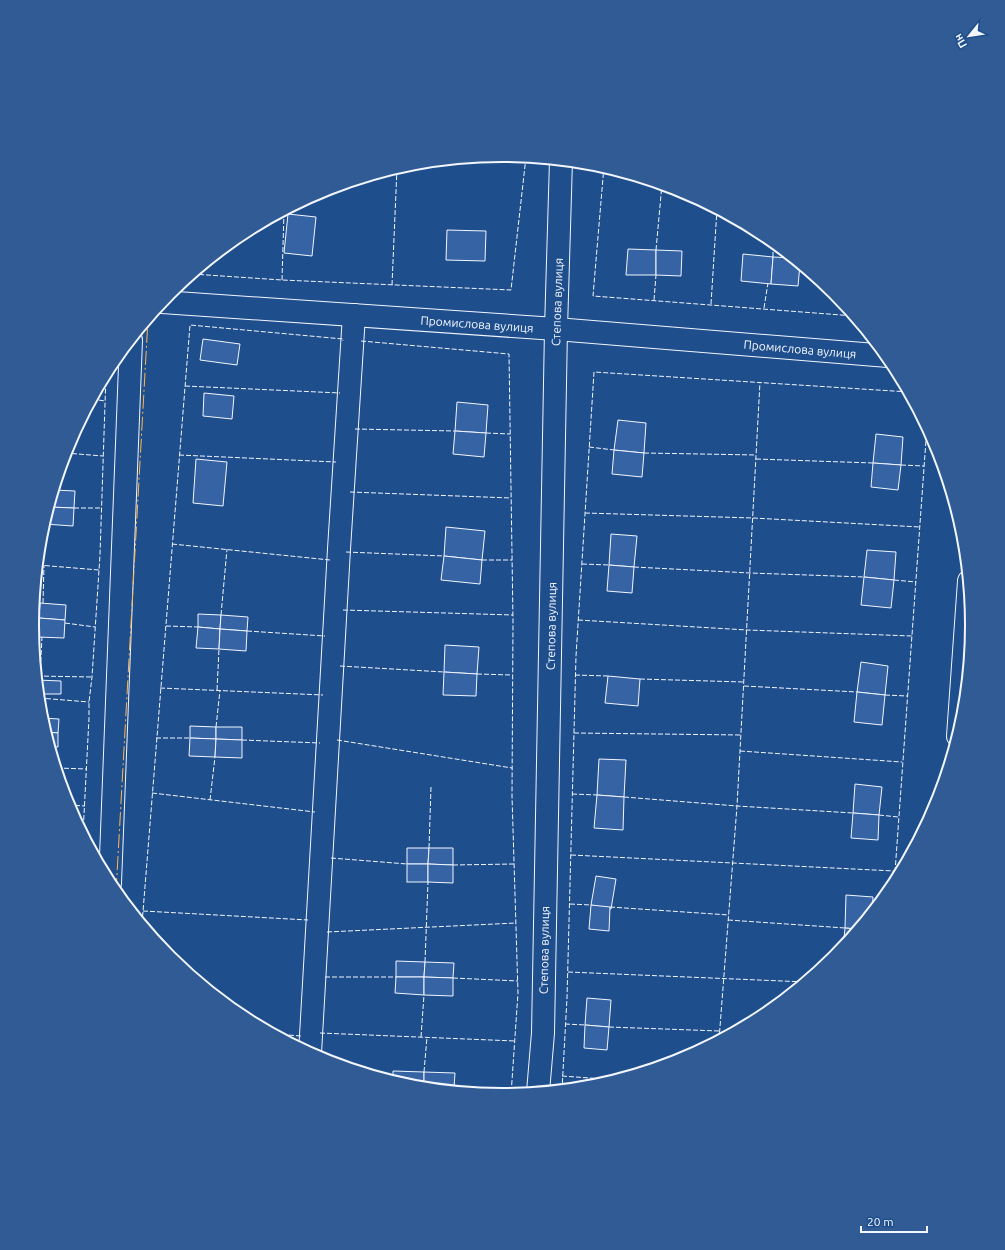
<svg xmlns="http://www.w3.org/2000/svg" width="1005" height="1250" font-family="Ubuntu,sans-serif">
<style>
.building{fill:#3563a3;stroke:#f2f6ff}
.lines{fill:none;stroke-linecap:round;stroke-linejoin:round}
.minor-casing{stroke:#f2f6ff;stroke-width:24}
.minor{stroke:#1f4e8c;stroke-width:22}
.fence{stroke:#f2f6ff;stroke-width:1;stroke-dasharray:5 2;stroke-linecap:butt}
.power{stroke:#ffb74d;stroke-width:1;stroke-dasharray:14 3 2 3;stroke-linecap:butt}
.labels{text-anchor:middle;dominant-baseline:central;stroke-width:3;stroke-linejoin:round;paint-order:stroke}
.street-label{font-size:12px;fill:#f2f6ff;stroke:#1f4e8c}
.rim{fill:none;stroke:#f2f6ff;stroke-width:2}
</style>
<rect width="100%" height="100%" fill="#1f4e8c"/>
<g class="building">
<polygon points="288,214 316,217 312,256 284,253"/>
<polygon points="447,230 486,231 485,261 446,260"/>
<polygon points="628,249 656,250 656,275 626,275"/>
<polygon points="656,250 682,251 681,276 656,275"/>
<polygon points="743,254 773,257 771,284 741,281"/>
<polygon points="773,257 794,258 800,264 798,286 771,284"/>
<polygon points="203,339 240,344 237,365 200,360"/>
<polygon points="204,393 234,396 232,419 203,416"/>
<polygon points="457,402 488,405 486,433 455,431"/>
<polygon points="618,420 646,423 644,453 614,450"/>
<polygon points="455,431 486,433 484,457 453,454"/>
<polygon points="876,434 903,437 901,465 873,463"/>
<polygon points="614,450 644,453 642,477 612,474"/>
<polygon points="196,459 227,462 223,506 193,503"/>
<polygon points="873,463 901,465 898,490 871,487"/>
<polygon points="54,490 75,491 74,508 49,507"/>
<polygon points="49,507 74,508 73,526 44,524"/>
<polygon points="446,527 485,531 482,560 444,556"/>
<polygon points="611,534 637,536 634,567 609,565"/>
<polygon points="867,550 896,552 894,580 864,577"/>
<polygon points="444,556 482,560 480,584 441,580"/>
<polygon points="609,565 634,567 632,593 607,591"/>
<polygon points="864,577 894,580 891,608 861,605"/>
<polygon points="34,602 40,603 39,618 33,618"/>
<polygon points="40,603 66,605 65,620 39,618"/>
<polygon points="198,614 221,615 220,629 198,627"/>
<polygon points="221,615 248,617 247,631 220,629"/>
<polygon points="33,618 39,618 38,637 33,636"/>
<polygon points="39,618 65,620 64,638 38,637"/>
<polygon points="198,627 220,629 219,649 196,648"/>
<polygon points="220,629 247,631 246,651 219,649"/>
<polygon points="445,645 479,647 477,674 444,672"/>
<polygon points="861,662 888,666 885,695 857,692"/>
<polygon points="444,672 477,674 476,696 443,695"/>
<polygon points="608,676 640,679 638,706 605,703"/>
<polygon points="37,680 61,681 61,694 39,694"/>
<polygon points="857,692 885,695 882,725 854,722"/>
<polygon points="42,718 59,719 58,733 46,732"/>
<polygon points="190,726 216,727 216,739 190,738"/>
<polygon points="216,727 242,727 242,740 216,739"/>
<polygon points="46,732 58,733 58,747 50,747"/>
<polygon points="190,738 216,739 215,757 189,756"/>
<polygon points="216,739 242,740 242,758 215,757"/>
<polygon points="599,759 626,760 624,797 597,795"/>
<polygon points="59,776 64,777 63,790"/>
<polygon points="855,784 882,787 879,815 853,813"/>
<polygon points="597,795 624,797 623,830 594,828"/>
<polygon points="853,813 879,815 878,840 851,838"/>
<polygon points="407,848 429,848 428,864 407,864"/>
<polygon points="429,848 453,848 453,865 428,864"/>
<rect x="407" y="864" width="21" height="18"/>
<polygon points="428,864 453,865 453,883 428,882"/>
<polygon points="596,876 616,879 611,909 591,905"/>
<polygon points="846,895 873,897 872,913 858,929 845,928"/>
<polygon points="591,905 610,907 609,931 589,929"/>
<polygon points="845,928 858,929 843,948"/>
<polygon points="396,961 425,962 424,977 396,977"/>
<polygon points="425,962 454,963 453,978 424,977"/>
<polygon points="396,977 424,977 424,995 395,993"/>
<polygon points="424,977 453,978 453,996 424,995"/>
<polygon points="587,998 611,1000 609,1027 585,1025"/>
<polygon points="585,1025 609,1027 607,1050 584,1048"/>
<polygon points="393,1071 424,1072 424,1087 410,1086 393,1081"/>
<polygon points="424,1072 455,1073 454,1088 424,1087"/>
<polygon points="424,1087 454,1088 454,1091 424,1088"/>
</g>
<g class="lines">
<defs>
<g id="minor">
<polyline points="162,302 556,329 888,356"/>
<polyline points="958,736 969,581"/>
<polyline points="110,883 131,340"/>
<polyline points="310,1053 339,549 354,315"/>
<polyline points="538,1092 543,1033 556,329 561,160"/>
</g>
</defs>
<use href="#minor" class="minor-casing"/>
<use href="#minor" class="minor"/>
<g class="fence">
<polyline points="604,166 593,296 854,316"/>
<polyline points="656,250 662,184"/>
<polyline points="773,257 773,242"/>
<polyline points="192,274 282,280 511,290 526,157"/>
<polyline points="282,280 284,211"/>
<polyline points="392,285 397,168"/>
<polyline points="654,300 656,275"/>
<polyline points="711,304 717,209"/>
<polyline points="764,308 768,283"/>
<polyline points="361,341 509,354 513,621 512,796 518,993 511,1095"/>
<polyline points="185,386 340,393"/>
<polyline points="92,399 105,401"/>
<polyline points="355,429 455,431"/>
<polyline points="486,433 510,434"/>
<polyline points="589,447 614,450"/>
<polyline points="65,453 103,456"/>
<polyline points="644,453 756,455"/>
<polyline points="179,455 336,462"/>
<polyline points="756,459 873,463"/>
<polyline points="901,465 924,466"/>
<polyline points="350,492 511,498"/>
<polyline points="74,508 101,508"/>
<polyline points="585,513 753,518 920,527"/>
<polyline points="172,544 330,560"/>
<polyline points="346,552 444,556"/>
<polyline points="482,560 512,560"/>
<polyline points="582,564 609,565"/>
<polyline points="38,565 99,570"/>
<polyline points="39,565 44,524"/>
<polyline points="634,567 750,573 864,577"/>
<polyline points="894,580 916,582"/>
<polyline points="43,603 44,565"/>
<polyline points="343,610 513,615"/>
<polyline points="221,615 227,549"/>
<polyline points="578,620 747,630 912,636"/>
<polyline points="65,623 95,627"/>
<polyline points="166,626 198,627"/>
<polyline points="247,631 325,636"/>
<polyline points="340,666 444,672"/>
<polyline points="477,674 512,675"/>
<polyline points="575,675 608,676"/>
<polyline points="37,676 92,677"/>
<polyline points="40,676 42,637"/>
<polyline points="640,679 744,682"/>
<polyline points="744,686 857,692"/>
<polyline points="160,688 323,695"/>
<polyline points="217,690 219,649"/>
<polyline points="885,695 907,696"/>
<polyline points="39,698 89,702"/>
<polyline points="216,727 220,690"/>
<polyline points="574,733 741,735"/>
<polyline points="156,738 190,738"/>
<polyline points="242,740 320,743"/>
<polyline points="337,740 512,768"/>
<polyline points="740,751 902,762"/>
<polyline points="57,768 87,769"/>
<polyline points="152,793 315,812"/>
<polyline points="572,794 597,795"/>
<polyline points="624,797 737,806 853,813"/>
<polyline points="210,800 215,757"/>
<polyline points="68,805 85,806"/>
<polyline points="879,815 898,817"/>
<polyline points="83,834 89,718 89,702 92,677 100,555 106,374"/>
<polyline points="429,848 431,787"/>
<polyline points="571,855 894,871"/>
<polyline points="331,858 407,864"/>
<polyline points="453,865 514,864"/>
<polyline points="894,886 927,426"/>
<polyline points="570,904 591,905"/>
<polyline points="610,907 729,915"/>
<polyline points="143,911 308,920"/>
<polyline points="728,920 845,928"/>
<polyline points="142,924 190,325 343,339 343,341"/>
<polyline points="327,932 516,923"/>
<polyline points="425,962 428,882"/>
<polyline points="568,972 806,982"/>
<polyline points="325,977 396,977"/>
<polyline points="453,978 518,981"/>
<polyline points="565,1024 585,1025"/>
<polyline points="609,1027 719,1031"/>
<polyline points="320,1033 515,1041"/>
<polyline points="275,1034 301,1036"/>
<polyline points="421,1037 424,995"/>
<polyline points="719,1040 737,806 760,382"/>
<polyline points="424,1072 427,1037"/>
<polyline points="562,1076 617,1080"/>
<polyline points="454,1088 511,1092"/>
<polyline points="562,1090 567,998 576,656 594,372 909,392"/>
</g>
<polyline class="power" points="116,892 148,319"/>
</g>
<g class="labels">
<g class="street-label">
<text transform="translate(557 302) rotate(-88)">Степова вулиця</text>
<text transform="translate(477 324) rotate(4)">Промислова вулиця</text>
<text transform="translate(800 349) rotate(5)">Промислова вулиця</text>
<text transform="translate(551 626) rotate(-89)">Степова вулиця</text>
<text transform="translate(544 950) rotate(-89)">Степова вулиця</text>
</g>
</g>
<path d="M0 0H1005V1250H0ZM39 625a463 463 0 1 1 926 0a463 463 0 1 1-926 0Z" fill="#305b95" fill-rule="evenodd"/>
<path class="rim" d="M39 625a463 463 0 1 1 926 0a463 463 0 1 1-926 0Z"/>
<g transform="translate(969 36) rotate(240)" stroke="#1f4e8c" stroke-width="3" paint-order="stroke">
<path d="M0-3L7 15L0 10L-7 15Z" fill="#f2f6ff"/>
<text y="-6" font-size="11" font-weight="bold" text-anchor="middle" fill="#f2f6ff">Пн</text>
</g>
<path d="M861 1226v6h66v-6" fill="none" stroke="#f2f6ff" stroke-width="2"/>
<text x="867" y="1226" font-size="12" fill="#f2f6ff" stroke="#1f4e8c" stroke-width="3" paint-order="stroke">20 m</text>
</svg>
